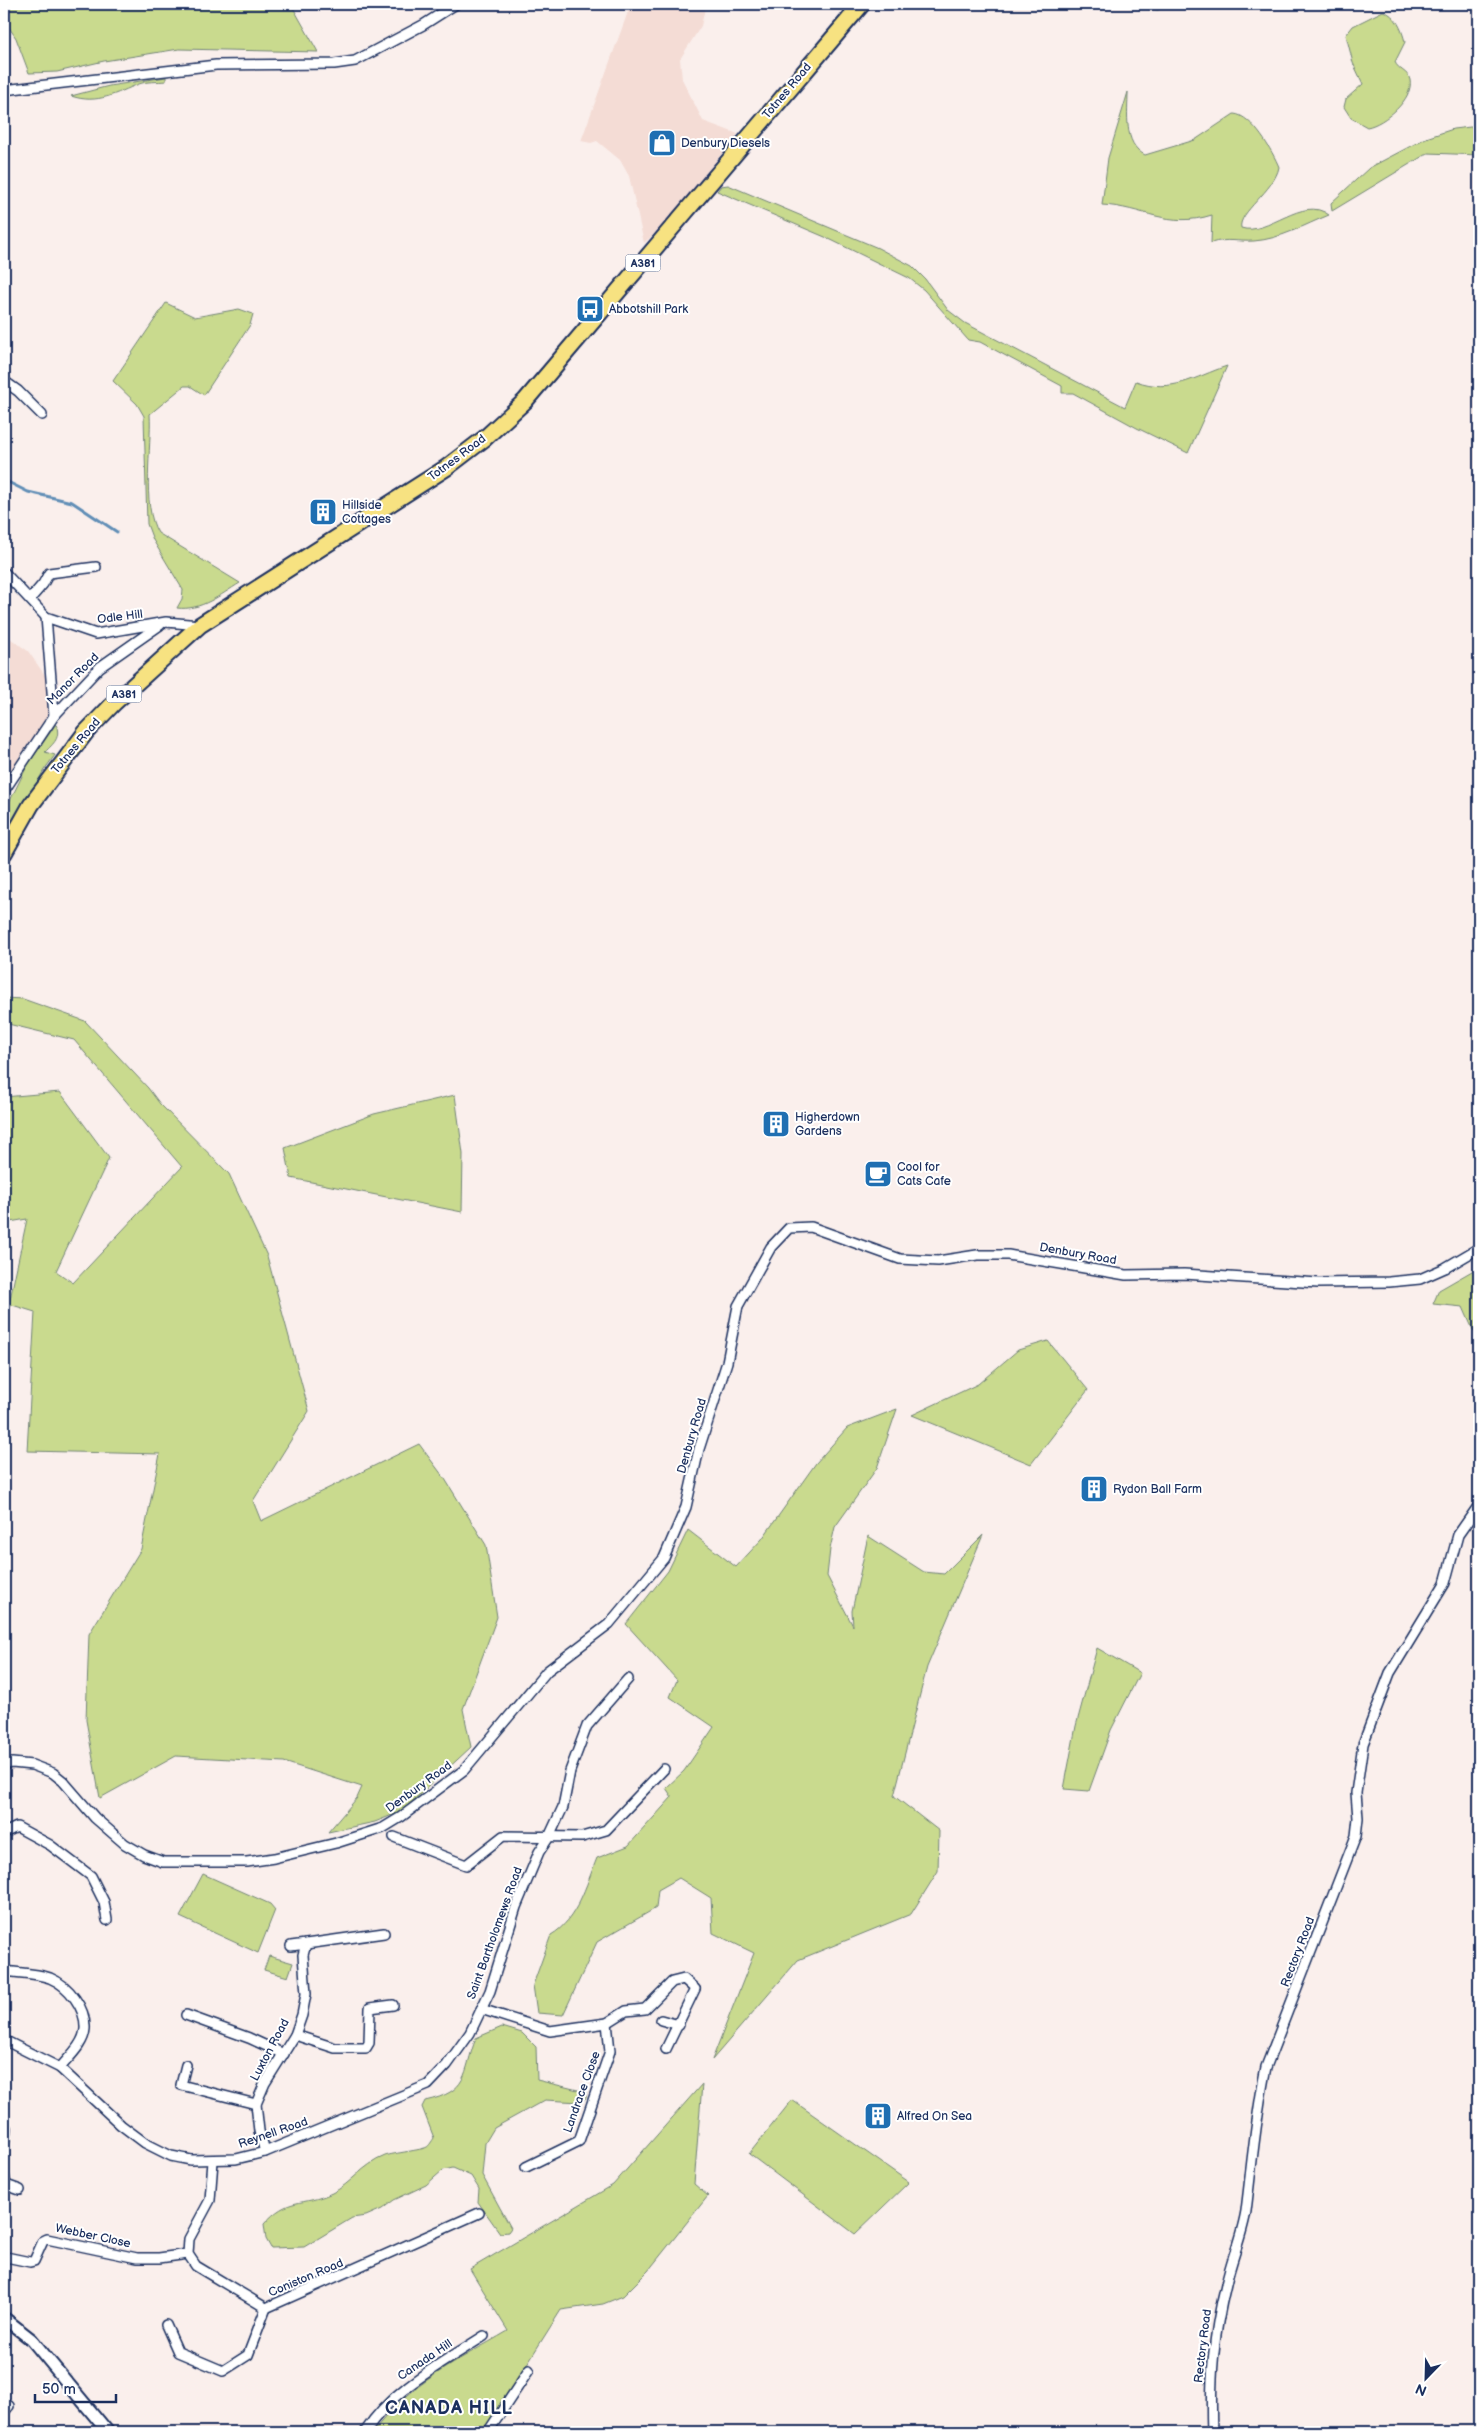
<svg xmlns="http://www.w3.org/2000/svg" width="1483" height="2436" font-family="'Balsamiq Sans',sans-serif">
<style>
.built{fill:#f4dcd5}
.green{fill:#c9da8e;stroke:#728476}
.lines{fill:none;stroke-linecap:round;stroke-linejoin:round}
.stream{stroke:#618eb6;stroke-width:3}
.minor-casing{stroke:#1b2f5e;stroke-width:12}
.tertiary-casing{stroke:#1b2f5e;stroke-width:15}
.primary-casing{stroke:#1b2f5e;stroke-width:19}
.minor{stroke:#fff;stroke-width:9}
.tertiary{stroke:#fff;stroke-width:11}
.primary{stroke:#f7e281;stroke-width:15}
.labels{text-anchor:middle;dominant-baseline:central;stroke-width:4;stroke-linejoin:round;paint-order:stroke}
.shield{fill:#fff;stroke:#5f6d8e;stroke-width:1}
.shield-label{font-size:11px;font-weight:bold;fill:#1b2f5e}
.street-label{font-size:12px;fill:#1b2f5e;stroke:#fff}
.poi-label{font-size:12px;fill:#1b2f5e;stroke:#fff;text-anchor:start}
.district-label{font-size:18px;font-weight:bold;letter-spacing:1px;fill:#1b2f5e;stroke:#fff}
</style>
<rect width="100%" height="100%" fill="#faefec"/>
<filter id="ink" filterUnits="userSpaceOnUse"><feTurbulence type="fractalNoise" baseFrequency=".02" numOctaves="2"/><feDisplacementMap in="SourceGraphic" scale="10" xChannelSelector="R" yChannelSelector="G"/><feConvolveMatrix kernelMatrix="1 2 1 2 8 2 1 2 1" color-interpolation-filters="sRGB"/></filter>
<g filter="url(#ink)">
<g class="built">
<polygon points="629,4 706,4 701,26 680,59 682,79 703,121 738,134 664,225 644,243 629,176 620,160 597,141 591,143 581,141 629,9"/>
<polygon points="4,634 28,651 60,697 54,716 4,791"/>
</g>
<g class="green">
<polygon points="4,4 291,4 318,52 179,49 104,61 57,72 29,73 16,38 4,20"/>
<polygon points="1108,4 1168,4 1158,10"/>
<path d="M1383,11C1396,15 1402,29 1405,42L1395,62C1398,70 1408,71 1410,80C1414,99 1384,124 1367,127L1351,118L1344,107L1346,99L1363,84L1353,63L1346,35L1353,26Z"/>
<path d="M166,77V81C158,82 147,81 139,84C116,93 98,105 71,96L109,86Z"/>
<path d="M1128,92C1128,113 1123,144 1145,155L1195,140L1234,114C1252,115 1273,152 1279,167C1275,190 1237,213 1241,228C1267,237 1303,194 1329,215C1304,225 1281,239 1254,241C1239,242 1226,238 1211,243L1212,215C1168,229 1143,207 1102,205L1108,158Z"/>
<polygon points="1479,126 1479,155 1428,153 1332,211 1331,203 1369,168 1426,138 1453,129"/>
<path d="M728,185L878,248L912,266L925,279L948,310L965,323L1125,407L1136,381C1172,394 1194,377 1227,366L1188,453L1137,428L1073,393H1062V386L980,342L968,340L924,290L909,278L825,237L717,191L721,186Z"/>
<path d="M166,303L195,317L239,309L253,314L250,325L204,395L190,386H184L150,414C152,447 141,505 158,533L240,583C220,595 201,611 177,608L182,599L183,590L153,540L147,524L144,416L137,404L113,381Z"/>
<path d="M56,724C61,738 54,743 45,752L55,755L44,770L4,843V813L27,766Z"/>
<polygon points="4,998 23,999 85,1021 148,1088 160,1104 229,1174 267,1256 309,1411 253,1501 261,1521 419,1444 445,1479 486,1545 497,1617 463,1709 471,1747 402,1811 375,1822 328,1832 357,1798 362,1787 284,1762 176,1756 100,1798 86,1720 89,1634 141,1549 160,1454 27,1451 35,1312 9,1304 27,1219 4,1223 4,1097 60,1092 109,1158 56,1271 73,1283 182,1167 74,1040 4,1023"/>
<polygon points="455,1095 463,1154 462,1212 291,1178 285,1148 374,1114"/>
<polygon points="1479,1267 1479,1332 1474,1332 1463,1307 1433,1304 1439,1290"/>
<polygon points="1048,1341 1088,1390 1031,1464 912,1415 978,1384 1018,1350"/>
<path d="M897,1409L877,1468L835,1527L830,1549L827,1576L853,1626L852,1611L868,1536L924,1572L944,1574L983,1535L927,1667L894,1796L939,1831L938,1871L911,1914L798,1960L712,2060L754,1953L713,1933L711,1898L679,1878L658,1890L656,1908L597,1942L563,2015L537,2013L533,1985L551,1935C577,1920 586,1885 597,1858L628,1846L672,1797L666,1788L684,1771L714,1727L670,1697L677,1680L626,1624L668,1571L688,1530L736,1567L762,1539L816,1463L847,1428Z"/>
<polygon points="1097,1648 1140,1673 1111,1730 1089,1791 1064,1789 1076,1726"/>
<polygon points="203,1874 270,1904 275,1910 258,1953 180,1917"/>
<polygon points="269,1956 293,1963 288,1977 264,1970"/>
<path d="M502,2027L522,2033L536,2047L537,2080L586,2092V2098L580,2102L545,2100L494,2128L485,2143L482,2175L511,2228L508,2232L500,2233L478,2202L479,2189L471,2176L453,2168L443,2170L426,2185L394,2200L382,2209L366,2216L352,2218L304,2247L271,2248L266,2239L264,2224C288,2196 302,2207 332,2193C351,2184 362,2165 385,2156C394,2153 422,2150 427,2147C429,2146 432,2141 434,2138L422,2107L425,2101C470,2091 462,2075 476,2038Z"/>
<path d="M702,2084L694,2184L708,2196L648,2271L623,2296L603,2304L561,2310L484,2432H373C410,2383 457,2361 508,2331L470,2269L613,2185Z"/>
<polygon points="792,2100 909,2182 855,2234 749,2154"/>
</g>
<g class="lines">
<polyline class="stream" points="4,480 28,492 72,502 117,532"/>
<defs>
<g id="minor">
<polyline points="842,4 856,10"/>
<polyline points="4,90 216,65 334,64 355,61 423,25 456,4"/>
<polyline points="4,381 18,391 42,415"/>
<polyline points="4,572 46,617 96,634 166,622 200,625"/>
<polyline points="30,599 43,584 49,573 96,567"/>
<polyline points="46,617 54,716"/>
<polyline points="4,791 54,716 100,667 160,625"/>
<polyline points="4,1765 12,1763 32,1765 53,1773 63,1781 95,1818 125,1844 144,1855 163,1862 247,1862 274,1858 336,1843 383,1828 401,1817 464,1770 547,1671 609,1624 664,1558 686,1507 699,1449 727,1362 738,1306 771,1247 789,1228 811,1227 900,1259 938,1261 977,1255 1008,1255 1126,1275 1184,1274 1318,1283 1389,1282 1420,1279 1445,1268 1479,1248"/>
<polyline points="4,1833 17,1827 50,1845 91,1876 104,1902 107,1920"/>
<polyline points="394,1837 466,1865 503,1836 582,1837 606,1830 664,1769"/>
<polyline points="306,1944 384,1933"/>
<path d="M4,1971C18,1973 36,1973 50,1978C69,1986 86,2008 85,2029C84,2044 69,2057 60,2068"/>
<polyline points="481,2009 550,2031 607,2023 626,2011 645,2009 672,1982 684,1979 695,1989 666,2049"/>
<polyline points="186,2015 249,2038 284,2054"/>
<polyline points="661,2020 679,2025"/>
<polyline points="295,2035 335,2048 366,2048 369,2043 370,2008 393,2005"/>
<polyline points="4,2040 60,2068 121,2125 145,2143 171,2156 191,2160 236,2159 265,2152 428,2085 447,2065 470,2033 490,1991 516,1907 539,1852 549,1837 563,1807 570,1771 587,1726 628,1679"/>
<polyline points="186,2065 181,2085 256,2104"/>
<polyline points="4,2144 6,2128"/>
<polyline points="265,2152 259,2131 256,2104 265,2083 295,2035 302,2015 306,1994 303,1955 306,1944 291,1946"/>
<polyline points="213,2161 210,2200 189,2239 188,2254 196,2266 266,2308"/>
<polyline points="526,2167 579,2141 610,2051 607,2023"/>
<polyline points="4,2175 6,2185 20,2190"/>
<polyline points="6,2257 30,2262 34,2261 43,2241 47,2239 137,2258 159,2258 188,2254"/>
<polyline points="266,2308 479,2213"/>
<polyline points="166,2325 178,2352 223,2371 248,2355 266,2308"/>
<polyline points="4,2402 9,2406 4,2412"/>
<path d="M365,2432C393,2388 441,2364 484,2336"/>
<polyline points="488,2432 529,2370"/>
<path d="M1212,2432C1210,2379 1213,2336 1226,2284C1231,2260 1242,2236 1246,2211C1252,2163 1256,2115 1266,2067L1356,1836L1358,1818L1356,1793L1363,1744L1390,1673L1445,1583L1458,1535L1479,1505"/>
</g>
<polyline id="tertiary" points="4,2318 32,2340 108,2432"/>
<polyline id="primary" points="4,853 31,805 86,732 114,703 200,625 446,468 485,438 525,401 862,4"/>
</defs>
<use href="#minor" class="minor-casing"/>
<use href="#tertiary" class="tertiary-casing"/>
<use href="#primary" class="primary-casing"/>
<use href="#minor" class="minor"/>
<use href="#tertiary" class="tertiary"/>
<use href="#primary" class="primary"/>
</g>
</g>
<defs>
<symbol id="shop-square" viewBox="-11 -11 22 22"><rect x="-9" y="-9" width="18" height="18" rx="4" fill="#1f6fb2" stroke="#fff"/><path d="M-5-2.5h2.3a2.7 3.5 0 0 1 5.4 0H5L5.5 6h-11ZM-1.5-2.5h3a1.5 2.3 0 0 0-3 0Z" fill="#fff"/></symbol>
<symbol id="bus-square" viewBox="-11 -11 22 22"><rect x="-9" y="-9" width="18" height="18" rx="4" fill="#1f6fb2" stroke="#fff"/><path d="M-5-6H5V4H4V6H2V4H-2V6H-4V4H-5ZM-3.5-4V0h7V-4ZM-3.5 1.2v1.5H-2V1.2ZM2 1.2v1.5H3.5V1.2Z" fill="#fff"/></symbol>
<symbol id="building-square" viewBox="-11 -11 22 22"><rect x="-9" y="-9" width="18" height="18" rx="4" fill="#1f6fb2" stroke="#fff"/><path d="M-4-6H4V6H1V3H-1V6H-4ZM-2.5-4.3h1.7v1.8h-1.7ZM.8-4.3h1.7v1.8H.8ZM-2.5-1h1.7V.8h-1.7ZM.8-1h1.7V.8H.8Z" fill="#fff"/></symbol>
<symbol id="cafe-square" viewBox="-11 -11 22 22"><rect x="-9" y="-9" width="18" height="18" rx="4" fill="#1f6fb2" stroke="#fff"/><path d="M-5.5-4.5H6V0H3Q3 3.5 0 3.5H-2.5Q-5.5 3.5-5.5 0ZM3-3.2v2h1.7v-2ZM-6 4.5H4V6H-6Z" fill="#fff"/></symbol>
</defs>
<g fill-rule="evenodd">
<use href="#shop-square" x="646" y="127" width="32" height="32"/>
<use href="#bus-square" x="574" y="293" width="32" height="32"/>
<use href="#building-square" x="307" y="496" width="32" height="32"/>
<use href="#building-square" x="760" y="1108" width="32" height="32"/>
<use href="#cafe-square" x="862" y="1158" width="32" height="32"/>
<use href="#building-square" x="1078" y="1473" width="32" height="32"/>
<use href="#building-square" x="862" y="2100" width="32" height="32"/>
</g>
<g class="labels">
<g class="shield">
<rect x="625.5" y="254.5" width="35" height="17" rx="4"/>
<rect x="106.5" y="685.5" width="35" height="17" rx="4"/>
</g>
<g class="shield-label">
<text x="643" y="263">A381</text>
<text x="124" y="694">A381</text>
</g>
<g class="street-label">
<text transform="translate(787 91) rotate(-50)">Totnes Road</text>
<text transform="translate(457 458) rotate(-37)">Totnes Road</text>
<text transform="translate(120 617) rotate(-7)">Odle Hill</text>
<text transform="translate(73 679) rotate(-45)">Manor Road</text>
<text transform="translate(76 746) rotate(-50)">Totnes Road</text>
<text transform="translate(1078 1254) rotate(10)">Denbury Road</text>
<text transform="translate(692 1436) rotate(-74)">Denbury Road</text>
<text transform="translate(419 1787) rotate(-36)">Denbury Road</text>
<text transform="translate(495 1933) rotate(-70)">Saint Bartholomews Road</text>
<text transform="translate(1298 1952) rotate(-69)">Rectory Road</text>
<text transform="translate(270 2050) rotate(-62)">Luxton Road</text>
<text transform="translate(582 2092) rotate(-70)">Landrace Close</text>
<text transform="translate(273 2133) rotate(-19)">Reynell Road</text>
<text transform="translate(93 2236) rotate(12)">Webber Close</text>
<text transform="translate(306 2278) rotate(-23)">Coniston Road</text>
<text transform="translate(1203 2346) rotate(-83)">Rectory Road</text>
<text transform="translate(425 2360) rotate(-34)">Canada Hill</text>
</g>
<g class="poi-label">
<text x="681" y="143">Denbury Diesels</text>
<text x="609" y="309">Abbotshill Park</text>
<text x="342" y="505">Hillside<tspan x="342" dy="14">Cottages</tspan></text>
<text x="795" y="1117">Higherdown<tspan x="795" dy="14">Gardens</tspan></text>
<text x="897" y="1167">Cool for<tspan x="897" dy="14">Cats Cafe</tspan></text>
<text x="1113" y="1489">Rydon Ball Farm</text>
<text x="897" y="2116">Alfred On Sea</text>
</g>
<g class="district-label">
<text x="449" y="2408">CANADA HILL</text>
</g>
</g>
<rect width="1483" height="2436" fill="none" stroke="#fff" stroke-width="20"/>
<rect x="10" y="10" width="1463" height="2416" fill="none" stroke="#1b2f5e" stroke-width="2" filter="url(#ink)"/>
<g transform="translate(1426 2378) rotate(203)" stroke="#ffffff" stroke-width="4" paint-order="stroke">
<path d="M0-4L9 19L0 12L-9 19Z" fill="#1b2f5e"/>
<text y="-8" font-size="14" font-weight="bold" text-anchor="middle" fill="#1b2f5e">N</text>
</g>
<path d="M35 2394v8h81v-8" fill="none" stroke="#1b2f5e" stroke-width="2.5"/>
<text x="42" y="2394" font-size="15" fill="#1b2f5e" stroke="#ffffff" stroke-width="4" paint-order="stroke">50 m</text>
</svg>
